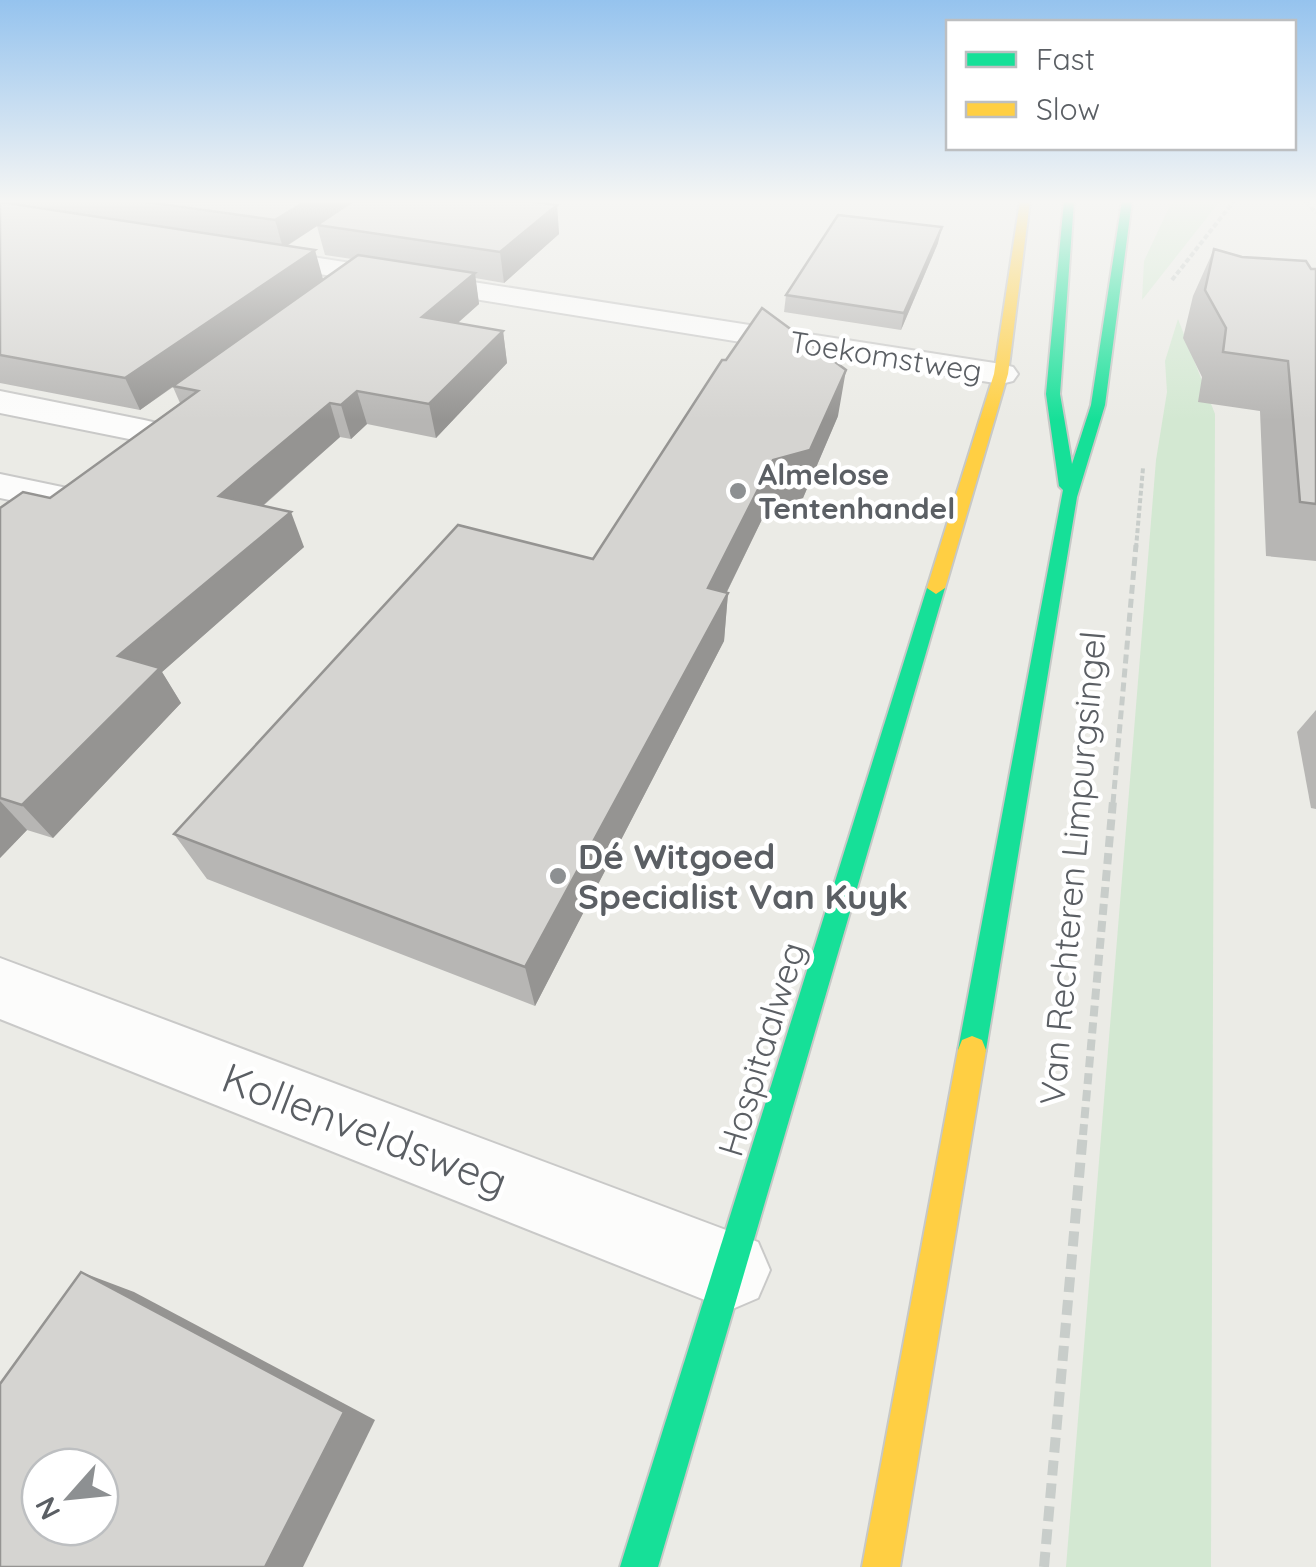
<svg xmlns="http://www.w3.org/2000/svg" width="1316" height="1567" font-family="Quicksand,sans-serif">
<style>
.green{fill:#d3e8d2}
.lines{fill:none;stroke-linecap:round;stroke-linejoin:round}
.street-casing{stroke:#c9c9c8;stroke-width:4}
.fast-casing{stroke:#c7c8c6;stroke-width:4}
.slow-casing{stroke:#c7c8c6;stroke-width:4}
.path-far3{stroke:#c8cdca;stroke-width:4;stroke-dasharray:5 2.5;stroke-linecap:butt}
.path-far2{stroke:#c8cdca;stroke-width:5;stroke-dasharray:9 5;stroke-linecap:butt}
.path-far1{stroke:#c8cdca;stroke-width:8;stroke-dasharray:11 6;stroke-linecap:butt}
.path{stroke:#c8cdca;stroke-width:10;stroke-dasharray:15 8;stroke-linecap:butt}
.street{fill:#fcfcfb;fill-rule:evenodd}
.fast{fill:#16e098;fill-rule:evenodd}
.slow{fill:#ffcf43;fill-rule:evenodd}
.wall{fill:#b7b6b4;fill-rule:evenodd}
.shaded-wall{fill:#959492}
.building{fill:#d5d4d1;stroke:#959492;stroke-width:2.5;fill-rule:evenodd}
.poi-dot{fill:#8d9092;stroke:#fff;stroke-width:4}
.labels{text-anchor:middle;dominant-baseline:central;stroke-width:9;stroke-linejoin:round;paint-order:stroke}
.far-street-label{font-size:30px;fill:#5b5f64;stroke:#fff}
.far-poi-label{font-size:30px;font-weight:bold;fill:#5b5f64;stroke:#fff;text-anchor:start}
.poi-label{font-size:35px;font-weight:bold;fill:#5b5f64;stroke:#fff;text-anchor:start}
.street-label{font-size:35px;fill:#5b5f64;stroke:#fff}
.near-street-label{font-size:42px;fill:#5b5f64;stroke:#fff}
</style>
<rect width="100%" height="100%" fill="#ebebe6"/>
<g class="green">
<polygon points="1172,201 1220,201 1142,300 1144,261"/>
<polygon points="1178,319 1215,414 1211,1567 1066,1567 1156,460 1167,392 1165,361"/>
</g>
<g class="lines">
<defs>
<g id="street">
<polygon points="248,247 1001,364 1013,367 1018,374 1013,381 1001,384 238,261 234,255"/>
<polygon points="0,391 144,420 157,423 163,431 157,439 144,442 0,413"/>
<polygon points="0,474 67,488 73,497 67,506 53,509 0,498"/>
<polygon points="0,958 758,1242 770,1270 758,1298 730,1310 0,1019"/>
</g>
<g id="fast">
<polygon points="1064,201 1074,201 1060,394 1072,464 1091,405 1122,201 1132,201 1105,405 1077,497 986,1050 982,1060 972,1064 962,1060 958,1050 1063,490 1059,486 1046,394"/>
<polygon points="936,582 945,588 658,1567 620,1567 927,588"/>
</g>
<g id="slow">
<polygon points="1020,201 1030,201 1008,374 945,588 936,594 927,588 994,374"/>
<polygon points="972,1036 982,1040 986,1050 900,1567 862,1567 958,1050 962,1040"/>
</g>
</defs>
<use href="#street" class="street-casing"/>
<use href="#fast" class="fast-casing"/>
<use href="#slow" class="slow-casing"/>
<g class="path-far3">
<polyline points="1306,201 1316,213"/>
<polyline points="1172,280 1234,201"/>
<polyline points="1136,548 1143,468"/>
</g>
<polyline class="path-far2" points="1113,803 1136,545"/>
<polyline class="path-far1" points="1083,1135 1113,801"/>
<polyline class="path" points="1044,1567 1083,1133"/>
<use href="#street" class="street"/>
<use href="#fast" class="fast"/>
<use href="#slow" class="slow"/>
</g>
<g class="wall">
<path d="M0,201H350V202L557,205L559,234L504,283L475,278L479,304L458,323L503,331L507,363L436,438L367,424L351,439L340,437L263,506L304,547L162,672L181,703L53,838L27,830L0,858V508L50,498L180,403L173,387L140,410L0,383ZM317,226L325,255L352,259L323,279L287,246Z"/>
<polygon points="938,243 901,330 784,312 786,295"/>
<polygon points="1214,249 1242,257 1316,269 1316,561 1266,556 1260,411 1198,402 1202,377 1183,338 1193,296"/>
<polygon points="838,416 803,498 768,507 727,592 728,593 724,641 535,1006 207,879 174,834 593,559"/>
<polygon points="1316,710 1316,809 1311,808 1297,732"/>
</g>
<g class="shaded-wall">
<polygon points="306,201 350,201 351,204 283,248 275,220"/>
<polygon points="557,205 559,234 504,283 500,252"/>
<polygon points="942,227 938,243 901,330 904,313"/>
<polygon points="315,250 323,279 140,410 125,378"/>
<polygon points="475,273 479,304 428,349 422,317"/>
<polygon points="503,331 507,363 436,438 429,404"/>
<polygon points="846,370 838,416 803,498 768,507 713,620 728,593 724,641 535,1006 525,967 708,588 773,460"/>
<polygon points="357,391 367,424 351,439 341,405"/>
<polygon points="330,403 340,437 234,531 219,496"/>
<polygon points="291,512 304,547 162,672 181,703 53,838 22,805 118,656"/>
<polygon points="0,801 27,830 0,858"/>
<polygon points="81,1272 134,1292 375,1420 303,1567 265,1567"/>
</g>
<g class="building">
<polygon points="140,201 306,201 275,220"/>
<polygon points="353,201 526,201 557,205 500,252 317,225"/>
<polygon points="0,202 315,250 125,378 0,355"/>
<polygon points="838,215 942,227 904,313 786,295"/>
<polygon points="1214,249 1242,257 1306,261 1311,269 1316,269 1316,504 1300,502 1288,361 1223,352 1226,328 1205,290"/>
<polygon points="358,255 475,273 422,317 503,331 429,404 357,391 341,405 330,403 219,496 291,512 118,656 160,668 22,805 0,798 0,508 23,492 50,498 198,391 173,386"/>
<polygon points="762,308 846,370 810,450 773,460 708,588 728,593 525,967 174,834 458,525 593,559 722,360 726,360"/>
<path d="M81,1272L344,1412L265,1567H0V1384ZM40,1467H100V1527H40Z"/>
</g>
<linearGradient id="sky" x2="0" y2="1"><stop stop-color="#95c3ee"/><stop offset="0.48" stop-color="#f6f6f4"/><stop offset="1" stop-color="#f6f6f4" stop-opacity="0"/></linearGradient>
<rect width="1316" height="420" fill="url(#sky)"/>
<g class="poi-dot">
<circle cx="738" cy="491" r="10"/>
<circle cx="558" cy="876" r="10"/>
</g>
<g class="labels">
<g class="far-street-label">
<text transform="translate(886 356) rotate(9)">Toekomstweg</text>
</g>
<g class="far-poi-label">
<text x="758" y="474">Almelose<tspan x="758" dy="34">Tentenhandel</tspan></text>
</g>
<g class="poi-label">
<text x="578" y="856">Dé Witgoed<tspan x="578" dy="40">Specialist Van Kuyk</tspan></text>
</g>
<g class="street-label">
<text transform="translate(1072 868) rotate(-85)">Van Rechteren Limpurgsingel</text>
<text transform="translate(761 1049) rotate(-73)">Hospitaalweg</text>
</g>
<g class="near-street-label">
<text transform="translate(365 1129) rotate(21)">Kollenveldsweg</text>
</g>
</g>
<rect x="946" y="20" width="350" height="130" fill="#ffffff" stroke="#bdbfc1" stroke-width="2.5"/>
<rect x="966" y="52" width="50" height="15" fill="#16e098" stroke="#bdbfc1" stroke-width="2.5"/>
<text x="1036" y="70" font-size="30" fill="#5b5f64">Fast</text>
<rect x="966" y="102" width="50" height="15" fill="#ffcf43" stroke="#bdbfc1" stroke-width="2.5"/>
<text x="1036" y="120" font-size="30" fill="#5b5f64">Slow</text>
<g transform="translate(70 1497) rotate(243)"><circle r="48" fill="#ffffff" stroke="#bdbfc1" stroke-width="2.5"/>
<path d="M0-8L18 38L0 25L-18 38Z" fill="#8d9092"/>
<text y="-15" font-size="28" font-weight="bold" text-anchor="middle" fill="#5b5f64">N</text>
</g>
</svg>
